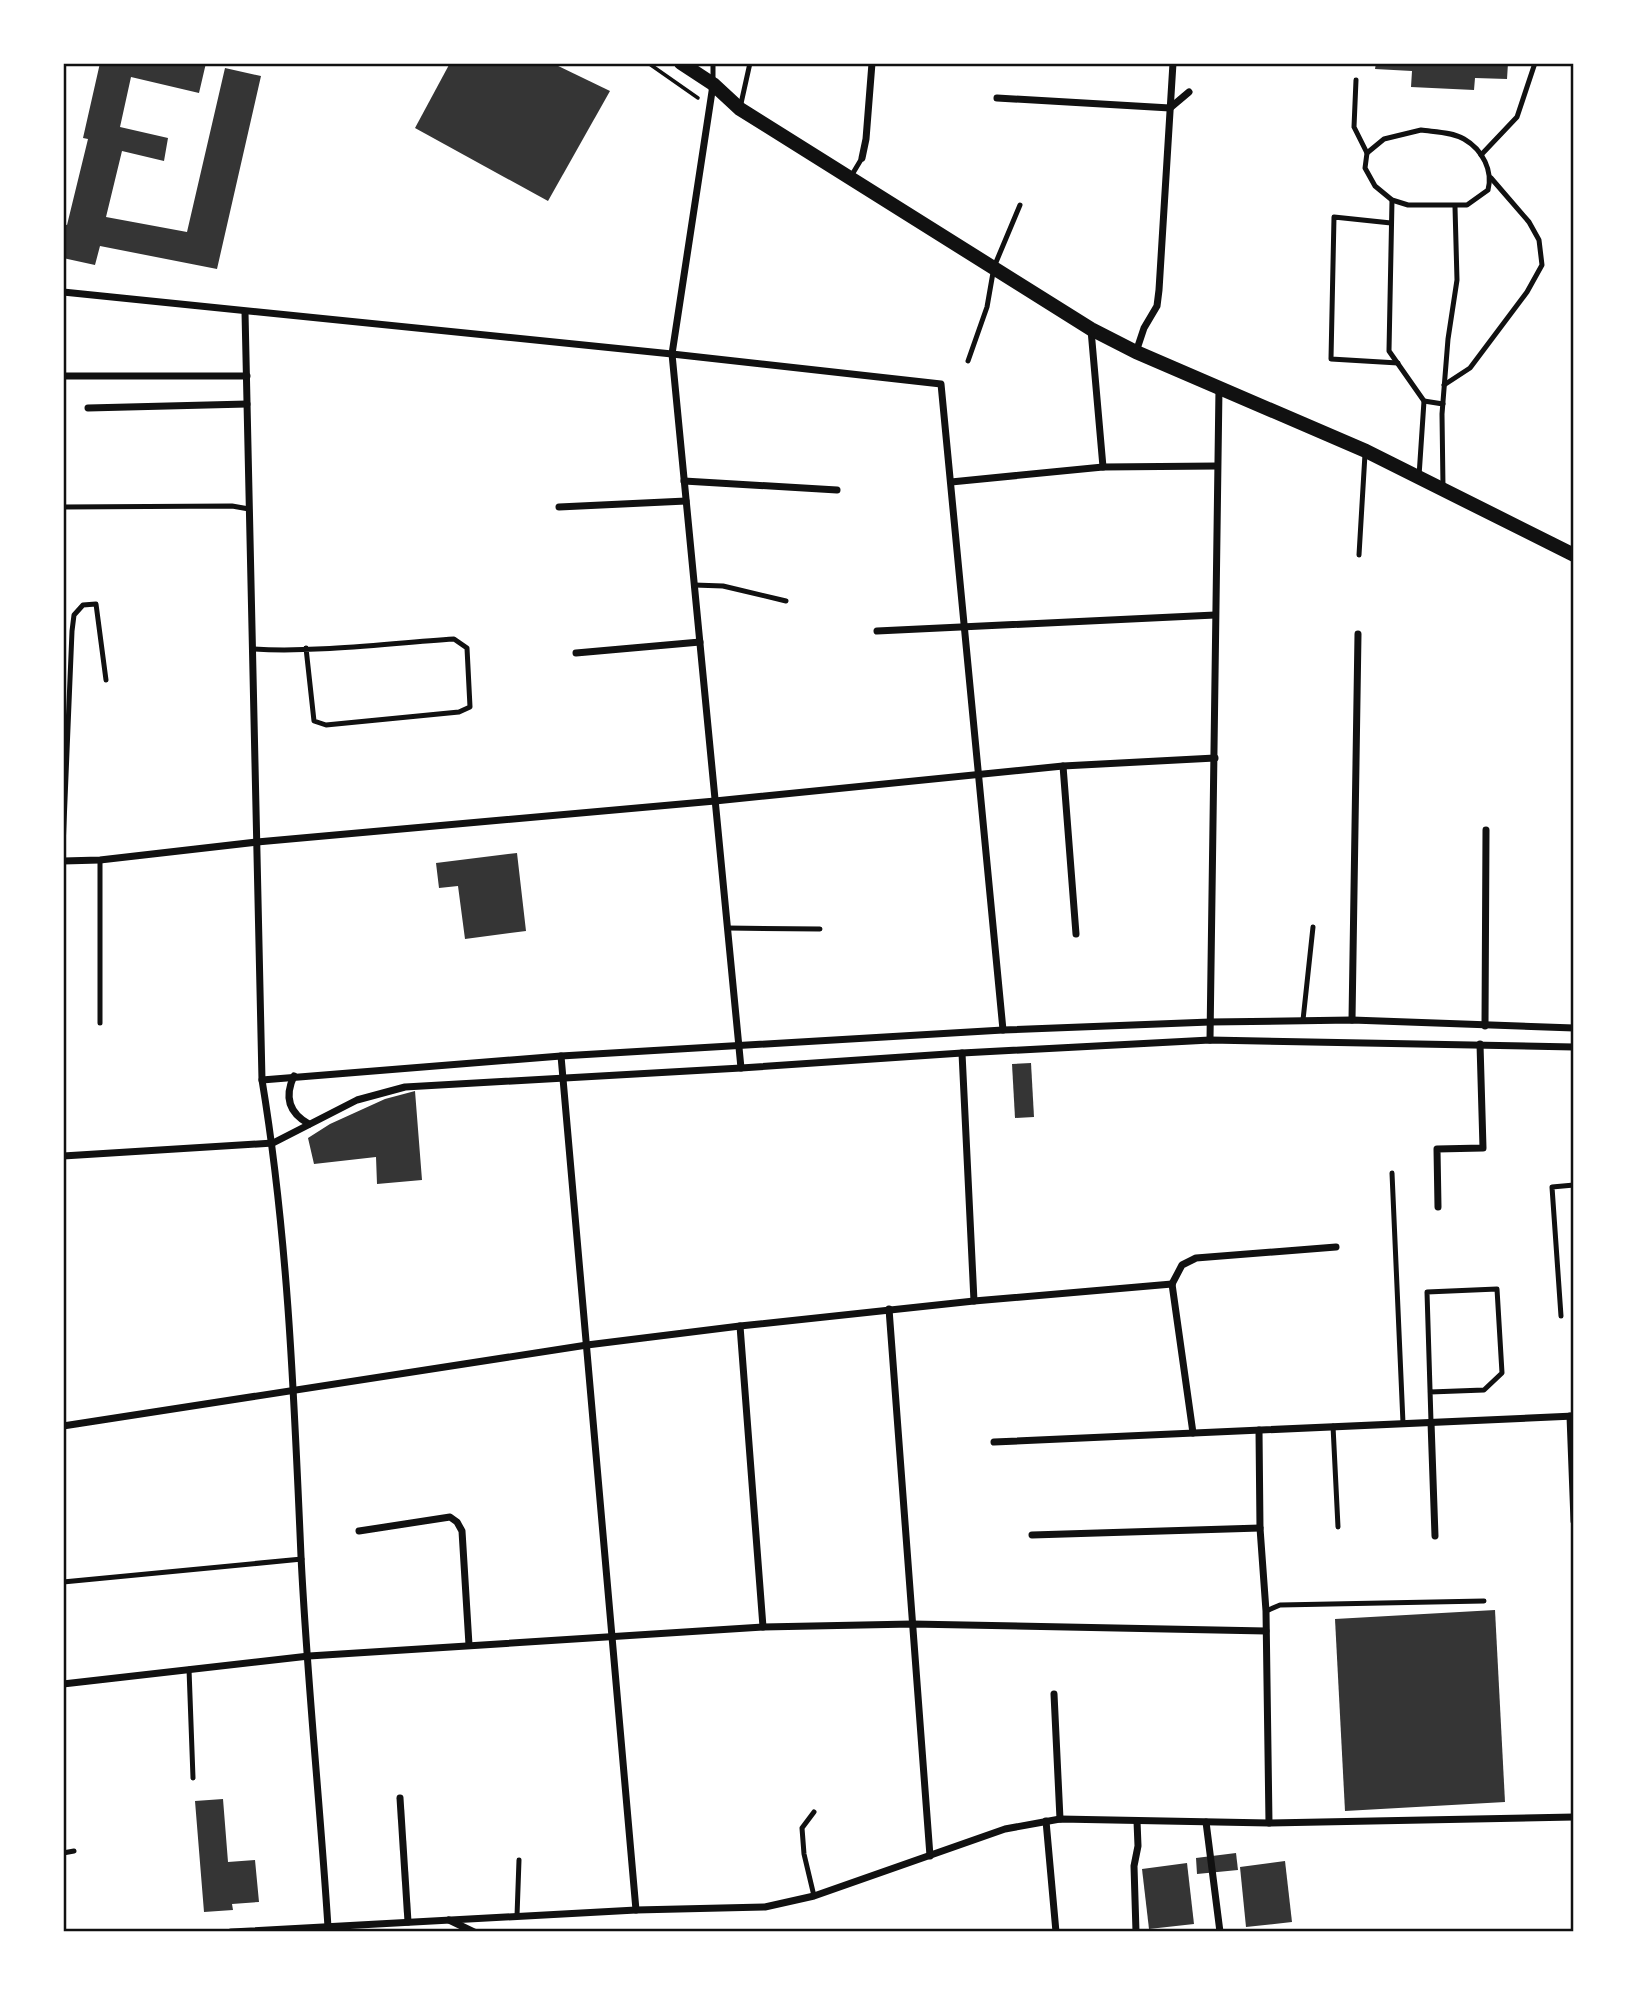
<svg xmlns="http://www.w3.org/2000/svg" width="1637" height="1995" font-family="Figtree,sans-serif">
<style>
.building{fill:#353535}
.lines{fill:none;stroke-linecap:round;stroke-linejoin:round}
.path{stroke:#111;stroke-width:3.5}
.service{stroke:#111;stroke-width:5}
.minor{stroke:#111;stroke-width:7}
.secondary{stroke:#111;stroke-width:14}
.neatline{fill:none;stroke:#111;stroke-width:2.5}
</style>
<rect width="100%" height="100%" fill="#fff"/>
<g class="building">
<polygon points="100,63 206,63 199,93 131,77 120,127 168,138 164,161 122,151 106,217 187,232 225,68 261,76 217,269 100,246 95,265 63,258 63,224 67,225 88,139 83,138"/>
<polygon points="450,63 552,63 610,91 548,201 415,128"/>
<polygon points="1376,63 1508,63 1507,79 1475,78 1474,90 1411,87 1412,71 1375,69"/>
<polygon points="517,853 526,931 465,939 458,886 439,888 436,863"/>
<polygon points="1031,1063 1034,1117 1015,1118 1012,1064"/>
<polygon points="415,1091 422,1180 377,1184 376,1157 314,1164 308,1138 330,1124 385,1099"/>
<polygon points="1495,1610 1505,1802 1345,1811 1335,1619"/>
<polygon points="223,1799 228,1862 255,1860 259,1902 232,1904 233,1910 204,1912 195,1801"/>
<polygon points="1236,1853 1238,1870 1197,1874 1196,1858"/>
<polygon points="1285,1861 1292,1922 1246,1927 1240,1867"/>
<polygon points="1187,1863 1194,1924 1149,1929 1142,1869"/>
</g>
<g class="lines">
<polyline class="path" points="648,63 698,98"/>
<g class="service">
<polyline points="713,63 713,81"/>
<polyline points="1356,80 1354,127 1367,153"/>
<polyline points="740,108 750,63"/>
<path d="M1421,130C1435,132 1452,132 1464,139C1483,150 1493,171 1488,190L1467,205H1408L1392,200L1375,186L1365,168L1367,153L1384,139Z"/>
<polyline points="1481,155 1517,117 1535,63"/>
<polyline points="850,178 862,158"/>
<polyline points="1392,200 1389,351 1424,401 1419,476"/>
<polyline points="1391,223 1334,217 1331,359 1398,363"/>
<polyline points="968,361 987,307 994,267 1020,205"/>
<polyline points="1444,385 1470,368 1527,292 1542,265 1539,240 1529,222 1491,178"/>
<polyline points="1424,401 1443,404"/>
<polyline points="1443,487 1442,414 1448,339 1457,280 1455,207"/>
<polyline points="63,507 232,506 249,509"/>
<polyline points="1359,555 1365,454"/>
<polyline points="694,585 723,586 786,601"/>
<path d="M253,649C316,653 389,643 454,639L467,648L470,707L459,712L326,725L314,721L306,648"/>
<polyline points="63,848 72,631 74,615 83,605 96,604 106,680"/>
<polyline points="63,852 63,861"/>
<polyline points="727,928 820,929"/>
<polyline points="1303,1020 1313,927"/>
<polyline points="100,1023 100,860"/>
<polyline points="1392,1173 1403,1423"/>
<polyline points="1561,1316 1552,1187 1574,1185"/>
<polyline points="1430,1392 1484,1390 1502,1373 1497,1289 1427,1292 1431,1422"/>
<polyline points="1333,1426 1338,1527"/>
<polyline points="63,1582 302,1559"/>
<polyline points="1266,1611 1280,1605 1484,1601"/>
<polyline points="189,1669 193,1778"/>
<polyline points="814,1812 802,1828 804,1854 814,1896"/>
<polyline points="63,1853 74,1851"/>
<polyline points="517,1916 519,1860"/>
</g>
<g class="minor">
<polyline points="713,85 672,354 741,1068"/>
<polyline points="997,98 1170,108 1189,92"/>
<polyline points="862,158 866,139 872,63"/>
<polyline points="63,292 672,354 941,384 1003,1030"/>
<path d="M245,312L262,1080C288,1237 294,1397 301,1556C307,1679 320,1803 328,1927"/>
<polyline points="1091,330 1103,467"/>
<polyline points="1136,352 1144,328 1157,306 1159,290 1173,63"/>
<polyline points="63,376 247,376"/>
<polyline points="88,408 247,404"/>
<polyline points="684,481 837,490"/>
<polyline points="951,482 1103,467 1217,466"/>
<polyline points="559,507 686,501"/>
<polyline points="877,631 1215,615"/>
<polyline points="576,653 700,642"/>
<polyline points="1063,766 1076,934"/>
<polyline points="63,861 100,860 257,842 715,801 1063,766 1215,758"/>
<polyline points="1352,1020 1358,634"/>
<polyline points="1485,1026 1486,830"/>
<polyline points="1210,1040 1219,388"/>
<polyline points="962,1053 974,1301"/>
<polyline points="561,1056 636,1910"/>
<path d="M294,1076C284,1097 289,1113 309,1124"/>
<polyline points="262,1080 561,1056 1003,1030 1210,1022 1352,1020 1574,1028"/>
<polyline points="63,1156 273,1143 357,1100 405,1087 741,1068 962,1053 1210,1040 1574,1047"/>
<polyline points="1438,1207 1437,1149 1483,1148 1480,1044"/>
<polyline points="1172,1284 1182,1265 1196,1258 1336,1247"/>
<polyline points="1172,1284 1193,1433"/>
<polyline points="889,1309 930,1856"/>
<polyline points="740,1326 763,1627"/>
<polyline points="1570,1416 1574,1521"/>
<polyline points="1431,1422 1435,1536"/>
<polyline points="63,1426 587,1345 740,1326 974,1301 1172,1284"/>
<polyline points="1259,1430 1260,1528 1266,1611 1269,1823"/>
<polyline points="994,1442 1574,1416"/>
<polyline points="359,1531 450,1517 457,1522 462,1531 469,1645"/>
<polyline points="1032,1535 1260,1528"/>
<polyline points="63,1684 309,1656 763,1627 912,1624 1266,1631"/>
<polyline points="1054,1694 1060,1819"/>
<polyline points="400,1798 408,1922"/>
<polyline points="1046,1821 1056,1932"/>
<polyline points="1206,1822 1220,1932"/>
<polyline points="449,1920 474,1932"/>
<polyline points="231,1932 636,1910 765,1907 814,1896 1005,1829 1060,1819 1269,1823 1574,1817"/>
<polyline points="1136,1932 1134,1866 1138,1846 1137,1821"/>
</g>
<polyline class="secondary" points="681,63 713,84 740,109 1091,329 1136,352 1366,451 1574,555"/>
</g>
<rect width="1637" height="1995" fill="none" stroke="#ffffff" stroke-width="130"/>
<rect x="65" y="65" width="1507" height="1865" class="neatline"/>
</svg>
